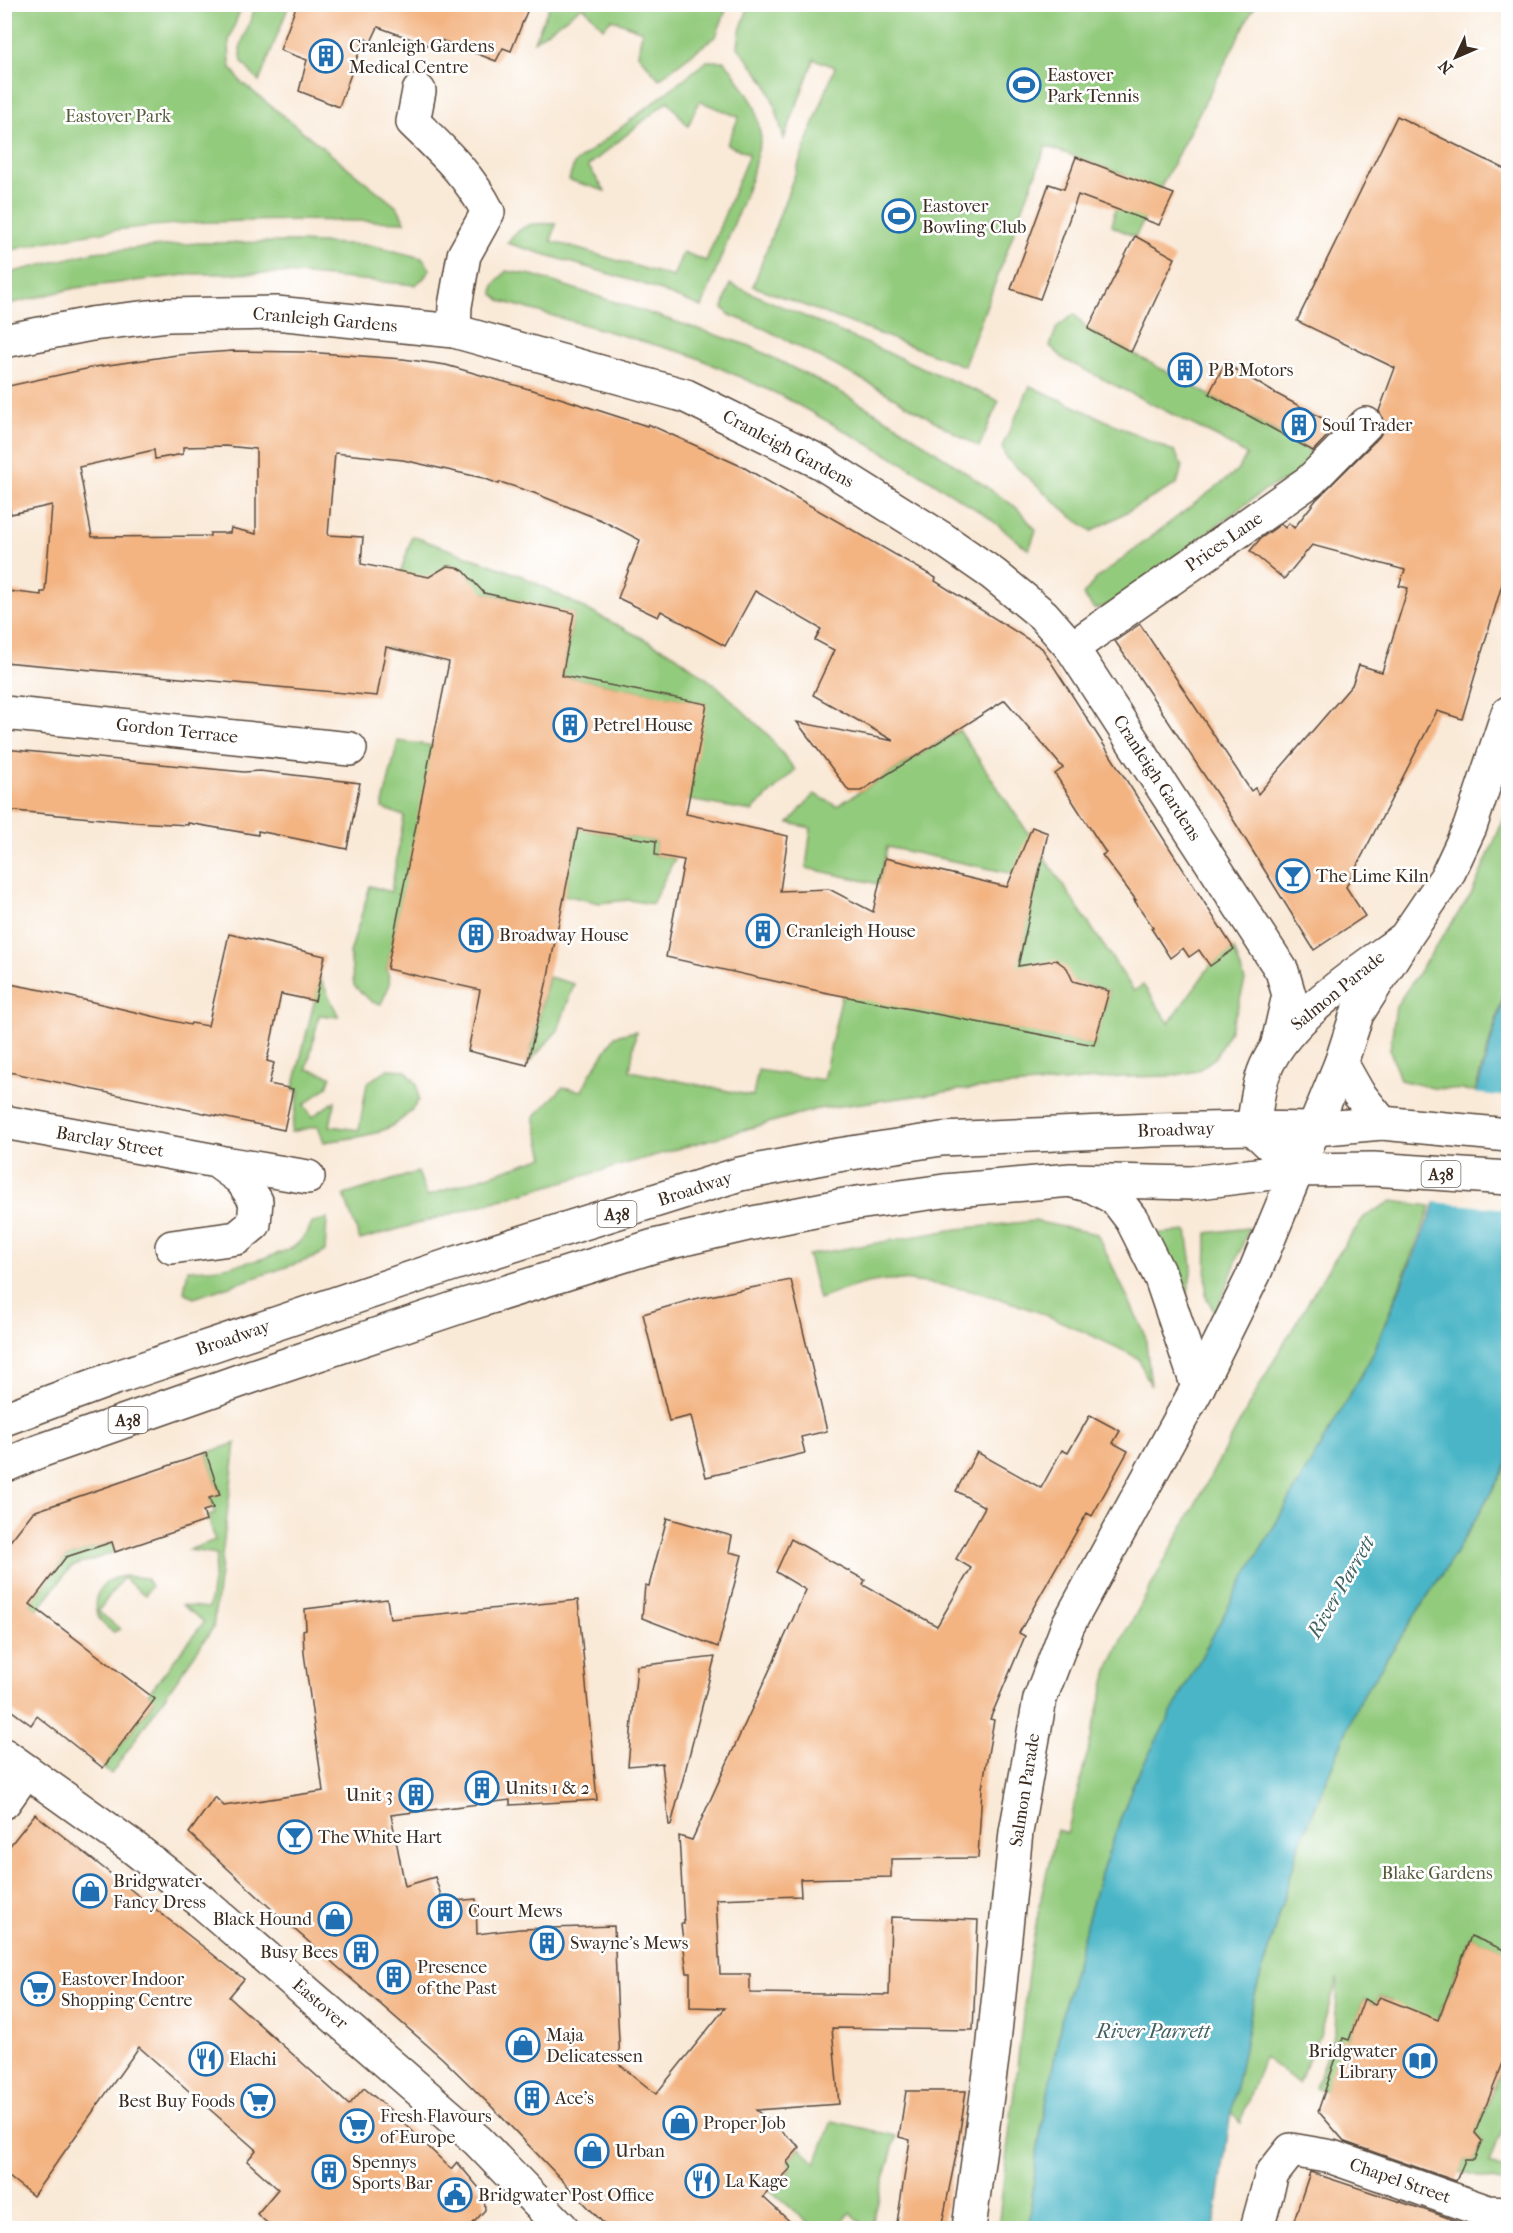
<svg xmlns="http://www.w3.org/2000/svg" width="1513" height="2233" font-family="'IM FELL French Canon',serif">
<style>
.green{fill:#93cb7d;stroke:#677a4e;stroke-width:1.5}
.water{fill:#49b5c6;stroke:#427072;stroke-width:1.5}
.pier{fill:#f9e9d7}
.building{fill:#f3b482;fill-rule:evenodd}
.lines{fill:none;stroke-linecap:round;stroke-linejoin:round}
.street-casing{stroke:#58473a;stroke-width:36}
.secondary-casing{stroke:#58473a;stroke-width:36}
.primary-casing{stroke:#58473a;stroke-width:36}
.street{stroke:#fff;stroke-width:33}
.secondary{stroke:#fff;stroke-width:33}
.primary{stroke:#fff;stroke-width:33}
.labels{text-anchor:middle;dominant-baseline:central;stroke-width:5;stroke-linejoin:round;paint-order:stroke}
.shield{fill:#fff;stroke:#766a62;stroke-width:1.5}
.shield-label{font-size:16px;font-weight:bold;fill:#3b2a1e}
.poi-label{font-size:18px;fill:#3b2a1e;stroke:#fff;text-anchor:start}
.park-label{font-size:18px;fill:#555a3a;stroke:#fff}
.street-label{font-size:18px;fill:#3b2a1e;stroke:#fff}
.water-label{font-size:20px;font-style:italic;fill:#416261;stroke:#fff}
</style>
<rect width="100%" height="100%" fill="#fff"/>
<filter id="ink" filterUnits="userSpaceOnUse"><feTurbulence type="fractalNoise" baseFrequency=".0167" numOctaves="2"/><feDisplacementMap in="SourceGraphic" scale="12" xChannelSelector="R" yChannelSelector="G"/><feConvolveMatrix kernelMatrix="1 2 1 2 8 2 1 2 1" color-interpolation-filters="sRGB"/></filter>
<filter id="wash" filterUnits="userSpaceOnUse"><feTurbulence type="fractalNoise" baseFrequency=".008" numOctaves="4" result="noise"/><feDisplacementMap in="SourceGraphic" scale="24" xChannelSelector="R" yChannelSelector="G"/><feGaussianBlur stdDeviation="1.35" result="paint"/><feColorMatrix in="noise" values="0 0 0 0 0 0 0 0 0 0 0 0 0 0 0 0 0 1.4 0 .05"/><feComposite in="paint" operator="in"/></filter>
<g filter="url(#wash)">
<rect width="100%" height="100%" fill="#f9e9d7"/>
<g class="green">
<path d="M5,4L242,5L229,40L230,66L241,82L398,208L405,222C272,219 134,216 5,252Z"/>
<polygon points="256,5 289,5 259,82 242,62 240,48"/>
<polygon points="550,5 550,4 728,5 716,36 659,79 638,54 642,31 612,19 603,28 583,6 534,41"/>
<polygon points="749,5 1255,5 1135,237 1112,226 1115,209 1127,176 1046,146 964,366 753,286 835,67 814,59 784,139 775,106 766,83 738,47 740,31"/>
<path d="M707,61H724L732,70L755,106L761,138L751,179L702,307L643,284L507,243C523,223 531,222 556,224L551,241L673,277L683,252L706,261L749,154L727,144L739,117L699,101L688,126L668,101L588,166L605,191L569,180L574,164Z"/>
<polygon points="297,242 370,245 422,258 430,269 424,278 415,285 287,273 194,274 75,288 5,305 5,274 94,252 198,243"/>
<polygon points="506,271 532,275 750,346 842,393 900,427 1017,508 1036,530 1029,550 988,517 906,465 782,396 691,355 501,301 493,294 494,285"/>
<polygon points="730,284 999,401 979,447 876,387 765,329 730,315 723,308"/>
<polygon points="1074,314 1088,329 1321,456 1296,476 1266,489 1110,605 1094,609 1083,595 1095,580 1237,471 1247,455 1219,438 1065,360 1050,346 1057,327"/>
<polygon points="1030,386 1175,452 1182,466 1177,484 1092,531 1072,517 1006,458 1002,447"/>
<path d="M412,536L522,576L675,655L718,687L767,734L795,770L752,811L688,800L706,704L562,676L574,613L471,590V578C459,566 452,562 438,572L418,655L386,648L401,572Z"/>
<polygon points="959,730 1134,991 1143,985 1169,1023 1210,966 1234,949 1245,981 1238,1007 1229,1032 1215,1058 1197,1071 1172,1076 1123,1077 960,1090 817,1109 360,1240 344,1195 418,1172 427,1196 544,1157 534,1117 563,1087 582,1091 589,1076 615,1036 636,1031 630,1071 753,1096 758,1070 823,1080 844,986 857,997 1094,1045 1109,991 1073,981 1012,989 1037,879 887,847 879,884 806,868 811,828 789,823 814,794 837,806"/>
<polygon points="398,741 434,746 387,969 390,984 381,1004 372,1002 354,986 350,953 370,886 391,892 404,816 382,808"/>
<polygon points="1508,809 1508,980 1475,1091 1433,1088 1400,1080 1390,1050 1396,1006 1472,893"/>
<polygon points="578,829 656,841 655,855 675,858 652,904 629,900 599,903 564,895"/>
<polygon points="549,977 574,984 558,1030 527,1065"/>
<path d="M320,978L339,1017L319,1015L307,1069L331,1076L327,1087L304,1105L312,1117L335,1101L330,1126L359,1130L367,1083L388,1069L405,1070L417,1084L419,1100C395,1136 363,1136 324,1142L318,1126L291,1132L299,1092L293,1089Z"/>
<polygon points="1392,1201 1431,1206 1372,1356 1234,1596 1133,1784 1098,1882 1063,2011 1036,2158 1029,2228 998,2228 1030,1956 1042,1893 1057,1830 1067,1834 1109,1667 1124,1636 1262,1381 1329,1267 1364,1217"/>
<path d="M327,1219L325,1251L313,1258L194,1298L184,1292L188,1269C212,1272 272,1259 293,1247C301,1242 309,1230 313,1222Z"/>
<path d="M1034,1221L1097,1234L1145,1334L1151,1386L1138,1358C1070,1324 1003,1292 926,1283C915,1282 902,1279 890,1280C865,1281 841,1291 819,1299L808,1255L957,1229Z"/>
<polygon points="1249,1228 1216,1314 1206,1297 1207,1233"/>
<polygon points="1187,1231 1192,1265 1185,1312 1154,1234"/>
<polygon points="236,1443 213,1628 111,1774 103,1768 155,1700 148,1694 204,1622 182,1605 209,1608 217,1554 189,1550 215,1540 208,1516 215,1514 209,1498 220,1494 206,1453"/>
<path d="M1508,1463V1952L1470,1936L1435,2026C1421,2013 1413,2010 1394,2009L1391,2001L1380,1997L1375,2004L1364,1999L1349,2040L1325,2091L1315,2087L1335,2031L1338,1978L1320,2035L1298,2083L1264,2057L1240,2123L1231,2112L1254,1998L1298,1848L1359,1701L1455,1554Z"/>
<polygon points="112,1542 115,1552 71,1567 37,1610 30,1604 66,1557"/>
<path d="M125,1576L146,1578L151,1586L145,1595L123,1578L98,1611L120,1629L114,1632C84,1616 92,1579 125,1576Z"/>
<polygon points="1500,2074 1508,2081 1508,2114 1489,2164 1508,2171 1508,2184 1460,2171 1465,2160 1474,2160 1482,2141 1475,2133"/>
<polygon points="832,2121 896,2136 871,2228 862,2228 863,2224 850,2212 837,2228 814,2228 770,2190 791,2169 787,2162 800,2147 816,2163"/>
</g>
<polygon class="water" points="1508,984 1508,1463 1455,1554 1359,1701 1298,1848 1254,1998 1231,2112 1214,2228 1029,2228 1036,2158 1063,2011 1098,1882 1133,1784 1234,1596 1372,1356 1465,1131"/>
<polygon class="pier" points="1473,1093 1508,1097 1508,1209 1433,1202 1462,1130"/>
<g id="blocks">
<g class="building">
<polygon points="297,4 530,4 511,51 503,48 496,61 438,39 436,48 378,27 371,42 364,38 339,107 299,91 307,60 280,50"/>
<polygon points="1397,116 1509,171 1509,561 1462,719 1437,711 1346,887 1365,916 1314,950 1226,808 1115,641 1140,624 1251,791 1255,788 1258,794 1352,685 1359,665 1382,672 1408,588 1399,586 1405,570 1312,545 1284,579 1250,551 1260,539 1281,524 1285,528 1289,523 1294,528 1316,500 1379,437 1384,429 1384,420 1379,411 1395,368 1297,321"/>
<polygon points="1076,157 1174,194 1159,225 1078,195 1040,299 1011,289 1049,184 1064,189"/>
<polygon points="1135,236 1175,258 1131,352 1088,329"/>
<path d="M233,351L306,352L403,359L446,365L560,398L647,426L648,424L743,467L936,578L935,581L1042,648L1234,949L1210,966L1199,950L1189,957L1183,948L1170,958L1151,928L1153,927L1134,900H1136L1102,855L1106,853L1055,774L1063,768L1005,700L861,791H849L797,722L894,741L813,695L834,650L815,640L821,629L755,591L725,646L661,611L658,617L618,598L640,540L601,520L534,493L500,482L499,484L483,478L403,460L335,453L328,535L363,537L361,564L429,577L447,566L457,567L464,571L484,593L574,613L562,676L707,704L686,814L788,836L780,891L829,889L873,912L885,858L1007,887L1032,827L1048,833L1018,966L1056,960L1067,968L1073,981L1109,991L1094,1045L823,992L666,957L684,860L655,855L656,841L578,829L548,976L527,1065L468,1051L480,990L387,969L449,662L386,647L377,696L4,662V618L8,591L41,595V592H45L52,505L11,514L4,484V387L95,367L177,355ZM225,446L256,449V534L231,528L230,533H210V536L92,537L79,467L154,450L155,459L183,454V447Z"/>
<polygon points="1225,363 1273,392 1337,426 1313,451 1209,394"/>
<polygon points="4,749 244,772 260,771 360,783 347,849 258,831 258,835 188,823 188,825 135,822 4,810"/>
<polygon points="229,934 325,956 315,1001 281,994 267,1061 274,1063 269,1084 293,1089 284,1130 4,1071 4,983 42,990 190,1025 191,1023 208,1026"/>
<polygon points="791,1280 827,1431 801,1437 805,1453 706,1477 691,1416 669,1421 643,1314 694,1299"/>
<polygon points="1090,1415 1120,1431 1113,1443 1128,1451 1092,1516 1087,1513 1019,1633 1025,1636 990,1719 994,1720 982,1788 978,1858 891,1859 891,1877 800,1879 801,1896 716,1899 720,1974 750,1974 750,1993 889,1995 891,1917 978,1920 973,2030 832,2028 839,2104 756,2110 800,2147 787,2162 791,2168 763,2197 798,2229 609,2229 491,2106 442,2058 278,1915 189,1833 215,1797 224,1806 323,1791 304,1653 303,1630 306,1629 305,1609 387,1599 390,1619 578,1600 597,1800 510,1805 510,1800 391,1815 405,1886 435,1877 443,1902 476,1899 477,1934 520,1929 614,1926 620,2065 656,2094 725,2008 690,2007 690,1973 687,1973 681,1924 684,1924 679,1836 692,1840 806,1590 776,1572 791,1539 865,1580 863,1585 937,1626 971,1568 956,1559 985,1507 956,1491 977,1452 1041,1488 1062,1450 1068,1453"/>
<polygon points="206,1453 220,1495 209,1498 213,1508 203,1511 206,1521 115,1552 112,1542 66,1557 30,1604 155,1699 103,1768 37,1716 31,1725 4,1705 4,1549 33,1512"/>
<polygon points="667,1518 732,1536 729,1552 742,1555 718,1647 642,1618 645,1585 649,1586"/>
<polygon points="715,1657 671,1825 669,1825 662,1763 628,1766 637,1666"/>
<polygon points="35,1814 244,1979 229,1997 349,2105 364,2088 395,2114 451,2169 457,2162 484,2194 485,2210 468,2229 274,2229 257,2214 278,2189 247,2161 256,2150 139,2047 33,2196 4,2173 4,1853"/>
<polygon points="1471,1936 1509,1952 1509,2048 1475,2133 1482,2141 1474,2160 1465,2160 1456,2181 1345,2142 1318,2111 1343,2038 1349,2040 1364,1999 1375,2004 1380,1997 1438,2020"/>
<polygon points="906,2091 966,2091 957,2150 941,2229 896,2229 910,2140 899,2137"/>
<polygon points="1310,2172 1440,2215 1461,2223 1460,2229 1291,2229"/>
</g>
</g>
</g>
<g filter="url(#ink)">
<use href="#blocks" fill-opacity="0" stroke="#58473a" stroke-width="1.5"/>
<g class="lines">
<defs>
<g id="street">
<path d="M419,91L413,122C442,150 470,176 488,212L464,255L455,306L454,331"/>
<polyline points="4,341 91,324 167,315 276,313 454,331 686,396 820,462 941,538 993,574 1043,615 1072,648 1282,971 1289,995 1278,1043"/>
<polyline points="1072,648 1310,481 1366,424"/>
<polyline points="4,713 350,749"/>
<path d="M1405,938C1359,972 1278,1022 1262,1078C1257,1094 1256,1111 1253,1128L1297,1170L1341,1063L1357,1014L1405,938L1447,876L1470,827L1508,713"/>
<polyline points="1341,1063 1358,1093 1382,1123"/>
<polyline points="4,1122 216,1161 241,1179 256,1201 254,1224 237,1238 172,1247"/>
<polyline points="218,1162 308,1177"/>
<polyline points="4,1802 26,1771"/>
<polyline points="1257,2228 1272,2174 1291,2150 1332,2157 1488,2212 1508,2213"/>
</g>
<g id="secondary">
<polyline points="1073,1181 1092,1186 1116,1199 1132,1220 1161,1278 1198,1387"/>
<polyline points="4,1755 130,1845 201,1901 478,2141 562,2228"/>
<polyline points="969,2228 993,2051 1016,1832 1040,1699 1068,1625 1198,1387 1254,1274 1297,1170"/>
</g>
<g id="primary">
<polyline points="4,1419 112,1379 450,1265 740,1174 832,1156 941,1139 1152,1130 1253,1128 1315,1129 1382,1123 1508,1135"/>
<polyline points="4,1466 37,1452 253,1376 462,1306 654,1246 748,1224 850,1204 944,1191 1071,1180 1191,1183 1297,1170 1373,1169 1508,1178"/>
</g>
</defs>
<use href="#street" class="street-casing"/>
<use href="#secondary" class="secondary-casing"/>
<use href="#primary" class="primary-casing"/>
<use href="#street" class="street"/>
<use href="#secondary" class="secondary"/>
<use href="#primary" class="primary"/>
</g>
</g>
<defs>
<symbol id="building-ring" viewBox="-11 -11 22 22"><circle r="9.5" fill="#fff" stroke="#1f6fb2" stroke-width="1.5"/><path d="M-4-6H4V6H1V3H-1V6H-4ZM-2.5-4.3h1.7v1.8h-1.7ZM.8-4.3h1.7v1.8H.8ZM-2.5-1h1.7V.8h-1.7ZM.8-1h1.7V.8H.8Z" fill="#1f6fb2"/></symbol>
<symbol id="stadium-ring" viewBox="-11 -11 22 22"><circle r="9.5" fill="#fff" stroke="#1f6fb2" stroke-width="1.5"/><path d="M0-5a6.5 5 0 1 0 0 10a6.5 5 0 1 0 0-10ZM-3.5-1.8h7v3.6h-7Z" fill="#1f6fb2"/></symbol>
<symbol id="bar-ring" viewBox="-11 -11 22 22"><circle r="9.5" fill="#fff" stroke="#1f6fb2" stroke-width="1.5"/><path d="M-6-5H6L.8 .8V4.5H3.5V6h-7V4.5H-.8V.8Z" fill="#1f6fb2"/></symbol>
<symbol id="shop-ring" viewBox="-11 -11 22 22"><circle r="9.5" fill="#fff" stroke="#1f6fb2" stroke-width="1.5"/><path d="M-5-2.5h2.3a2.7 3.5 0 0 1 5.4 0H5L5.5 6h-11ZM-1.5-2.5h3a1.5 2.3 0 0 0-3 0Z" fill="#1f6fb2"/></symbol>
<symbol id="supermarket-ring" viewBox="-11 -11 22 22"><circle r="9.5" fill="#fff" stroke="#1f6fb2" stroke-width="1.5"/><path d="M-6-5.5h2.5l.6 2H6L4.5 2H-2.5L-4.4-4H-6ZM-1.5 3.2a1.3 1.3 0 1 0 .1 0ZM3 3.2a1.3 1.3 0 1 0 .1 0Z" fill="#1f6fb2"/></symbol>
<symbol id="restaurant-ring" viewBox="-11 -11 22 22"><circle r="9.5" fill="#fff" stroke="#1f6fb2" stroke-width="1.5"/><path d="M-5-6h1v4h1v-4h1v4h1v-4h1v5L-1.5 .5V6h-2V.5L-5-1ZM5-6V6H3V1.5H1.5Q1.5-4 5-6Z" fill="#1f6fb2"/></symbol>
<symbol id="library-ring" viewBox="-11 -11 22 22"><circle r="9.5" fill="#fff" stroke="#1f6fb2" stroke-width="1.5"/><path d="M-6-4Q-3-5.5-.7-3.5V5Q-3 3-6 4ZM6-4Q3-5.5 .7-3.5V5Q3 3 6 4Z" fill="#1f6fb2"/></symbol>
<symbol id="civic-ring" viewBox="-11 -11 22 22"><circle r="9.5" fill="#fff" stroke="#1f6fb2" stroke-width="1.5"/><path d="M-.6-6.5H3V-4.5H.6V-3L4-1V1h2V6H-6V1h2V-1L-.6-3ZM-1.2 2.5V6h2.4V2.5Z" fill="#1f6fb2"/></symbol>
</defs>
<g fill-rule="evenodd">
<use href="#building-ring" x="307" y="37" width="38" height="38"/>
<use href="#stadium-ring" x="1005" y="66" width="38" height="38"/>
<use href="#stadium-ring" x="880" y="197" width="38" height="38"/>
<use href="#building-ring" x="1166" y="351" width="38" height="38"/>
<use href="#building-ring" x="1280" y="406" width="38" height="38"/>
<use href="#building-ring" x="551" y="706" width="38" height="38"/>
<use href="#bar-ring" x="1274" y="857" width="38" height="38"/>
<use href="#building-ring" x="744" y="912" width="38" height="38"/>
<use href="#building-ring" x="457" y="916" width="38" height="38"/>
<use href="#building-ring" x="463" y="1769" width="38" height="38"/>
<use href="#building-ring" x="397" y="1776" width="38" height="38"/>
<use href="#bar-ring" x="276" y="1818" width="38" height="38"/>
<use href="#shop-ring" x="71" y="1872" width="38" height="38"/>
<use href="#building-ring" x="426" y="1892" width="38" height="38"/>
<use href="#shop-ring" x="316" y="1900" width="38" height="38"/>
<use href="#building-ring" x="528" y="1924" width="38" height="38"/>
<use href="#building-ring" x="342" y="1933" width="38" height="38"/>
<use href="#building-ring" x="375" y="1958" width="38" height="38"/>
<use href="#supermarket-ring" x="19" y="1970" width="38" height="38"/>
<use href="#shop-ring" x="504" y="2026" width="38" height="38"/>
<use href="#restaurant-ring" x="187" y="2040" width="38" height="38"/>
<use href="#library-ring" x="1401" y="2042" width="38" height="38"/>
<use href="#building-ring" x="513" y="2079" width="38" height="38"/>
<use href="#supermarket-ring" x="239" y="2082" width="38" height="38"/>
<use href="#shop-ring" x="661" y="2104" width="38" height="38"/>
<use href="#supermarket-ring" x="338" y="2107" width="38" height="38"/>
<use href="#shop-ring" x="573" y="2132" width="38" height="38"/>
<use href="#building-ring" x="310" y="2153" width="38" height="38"/>
<use href="#restaurant-ring" x="683" y="2162" width="38" height="38"/>
<use href="#civic-ring" x="436" y="2176" width="38" height="38"/>
</g>
<g class="labels">
<g class="shield">
<rect x="1421.5" y="1161" width="39" height="26" rx="4.5"/>
<rect x="597.5" y="1201" width="39" height="26" rx="4.5"/>
<rect x="108.5" y="1407" width="39" height="26" rx="4.5"/>
</g>
<g class="shield-label">
<text x="1441" y="1174">A38</text>
<text x="617" y="1214">A38</text>
<text x="128" y="1420">A38</text>
</g>
<g class="poi-label">
<text x="349" y="46">Cranleigh Gardens<tspan x="349" dy="21">Medical Centre</tspan></text>
<text x="1047" y="75">Eastover<tspan x="1047" dy="21">Park Tennis</tspan></text>
<text x="922" y="206">Eastover<tspan x="922" dy="21">Bowling Club</tspan></text>
<text x="1208" y="370">P B Motors</text>
<text x="1322" y="425">Soul Trader</text>
<text x="593" y="725">Petrel House</text>
<text x="1316" y="876">The Lime Kiln</text>
<text x="786" y="931">Cranleigh House</text>
<text x="499" y="935">Broadway House</text>
<text x="505" y="1788">Units 1 &amp; 2</text>
<text x="393" y="1795" text-anchor="end">Unit 3</text>
<text x="318" y="1837">The White Hart</text>
<text x="113" y="1881">Bridgwater<tspan x="113" dy="21">Fancy Dress</tspan></text>
<text x="468" y="1911">Court Mews</text>
<text x="312" y="1919" text-anchor="end">Black Hound</text>
<text x="570" y="1943">Swayne's Mews</text>
<text x="338" y="1952" text-anchor="end">Busy Bees</text>
<text x="417" y="1967">Presence<tspan x="417" dy="21">of the Past</tspan></text>
<text x="61" y="1979">Eastover Indoor<tspan x="61" dy="21">Shopping Centre</tspan></text>
<text x="546" y="2035">Maja<tspan x="546" dy="21">Delicatessen</tspan></text>
<text x="1397" y="2051" text-anchor="end">Bridgwater<tspan x="1397" dy="21">Library</tspan></text>
<text x="229" y="2059">Elachi</text>
<text x="555" y="2098">Ace's</text>
<text x="235" y="2101" text-anchor="end">Best Buy Foods</text>
<text x="380" y="2116">Fresh Flavours<tspan x="380" dy="21">of Europe</tspan></text>
<text x="703" y="2123">Proper Job</text>
<text x="615" y="2151">Urban</text>
<text x="352" y="2162">Spennys<tspan x="352" dy="21">Sports Bar</tspan></text>
<text x="725" y="2181">La Kage</text>
<text x="478" y="2195">Bridgwater Post Office</text>
</g>
<g class="park-label">
<text x="118" y="116">Eastover Park</text>
<text x="1437" y="1873">Blake Gardens</text>
</g>
<g class="street-label">
<text transform="translate(325 320) rotate(5)">Cranleigh Gardens</text>
<text transform="translate(788 449) rotate(28)">Cranleigh Gardens</text>
<text transform="translate(1224 542) rotate(-35)">Prices Lane</text>
<text transform="translate(177 731) rotate(6)">Gordon Terrace</text>
<text transform="translate(1157 778) rotate(57)">Cranleigh Gardens</text>
<text transform="translate(1338 991) rotate(-39)">Salmon Parade</text>
<text transform="translate(1176 1130) rotate(-2)">Broadway</text>
<text transform="translate(110 1142) rotate(10)">Barclay Street</text>
<text transform="translate(695 1189) rotate(-18)">Broadway</text>
<text transform="translate(233 1338) rotate(-19)">Broadway</text>
<text transform="translate(1025 1790) rotate(-81)">Salmon Parade</text>
<text transform="translate(320 2004) rotate(41)">Eastover</text>
<text transform="translate(1400 2181) rotate(19)">Chapel Street</text>
</g>
<g class="water-label">
<text transform="translate(1341 1587) rotate(-60)">River Parrett</text>
<text x="1153" y="2031">River Parrett</text>
</g>
</g>
<rect width="1513" height="2233" fill="none" stroke="#fff" stroke-width="24"/>
<g transform="translate(1456 57) rotate(226)" stroke="#ffffff" stroke-width="4.5" paint-order="stroke">
<path d="M0-4.5L10 22L0 15L-10 22Z" fill="#3b2a1e"/>
<text y="-9" font-size="16" font-weight="bold" text-anchor="middle" fill="#3b2a1e">N</text>
</g>
</svg>
